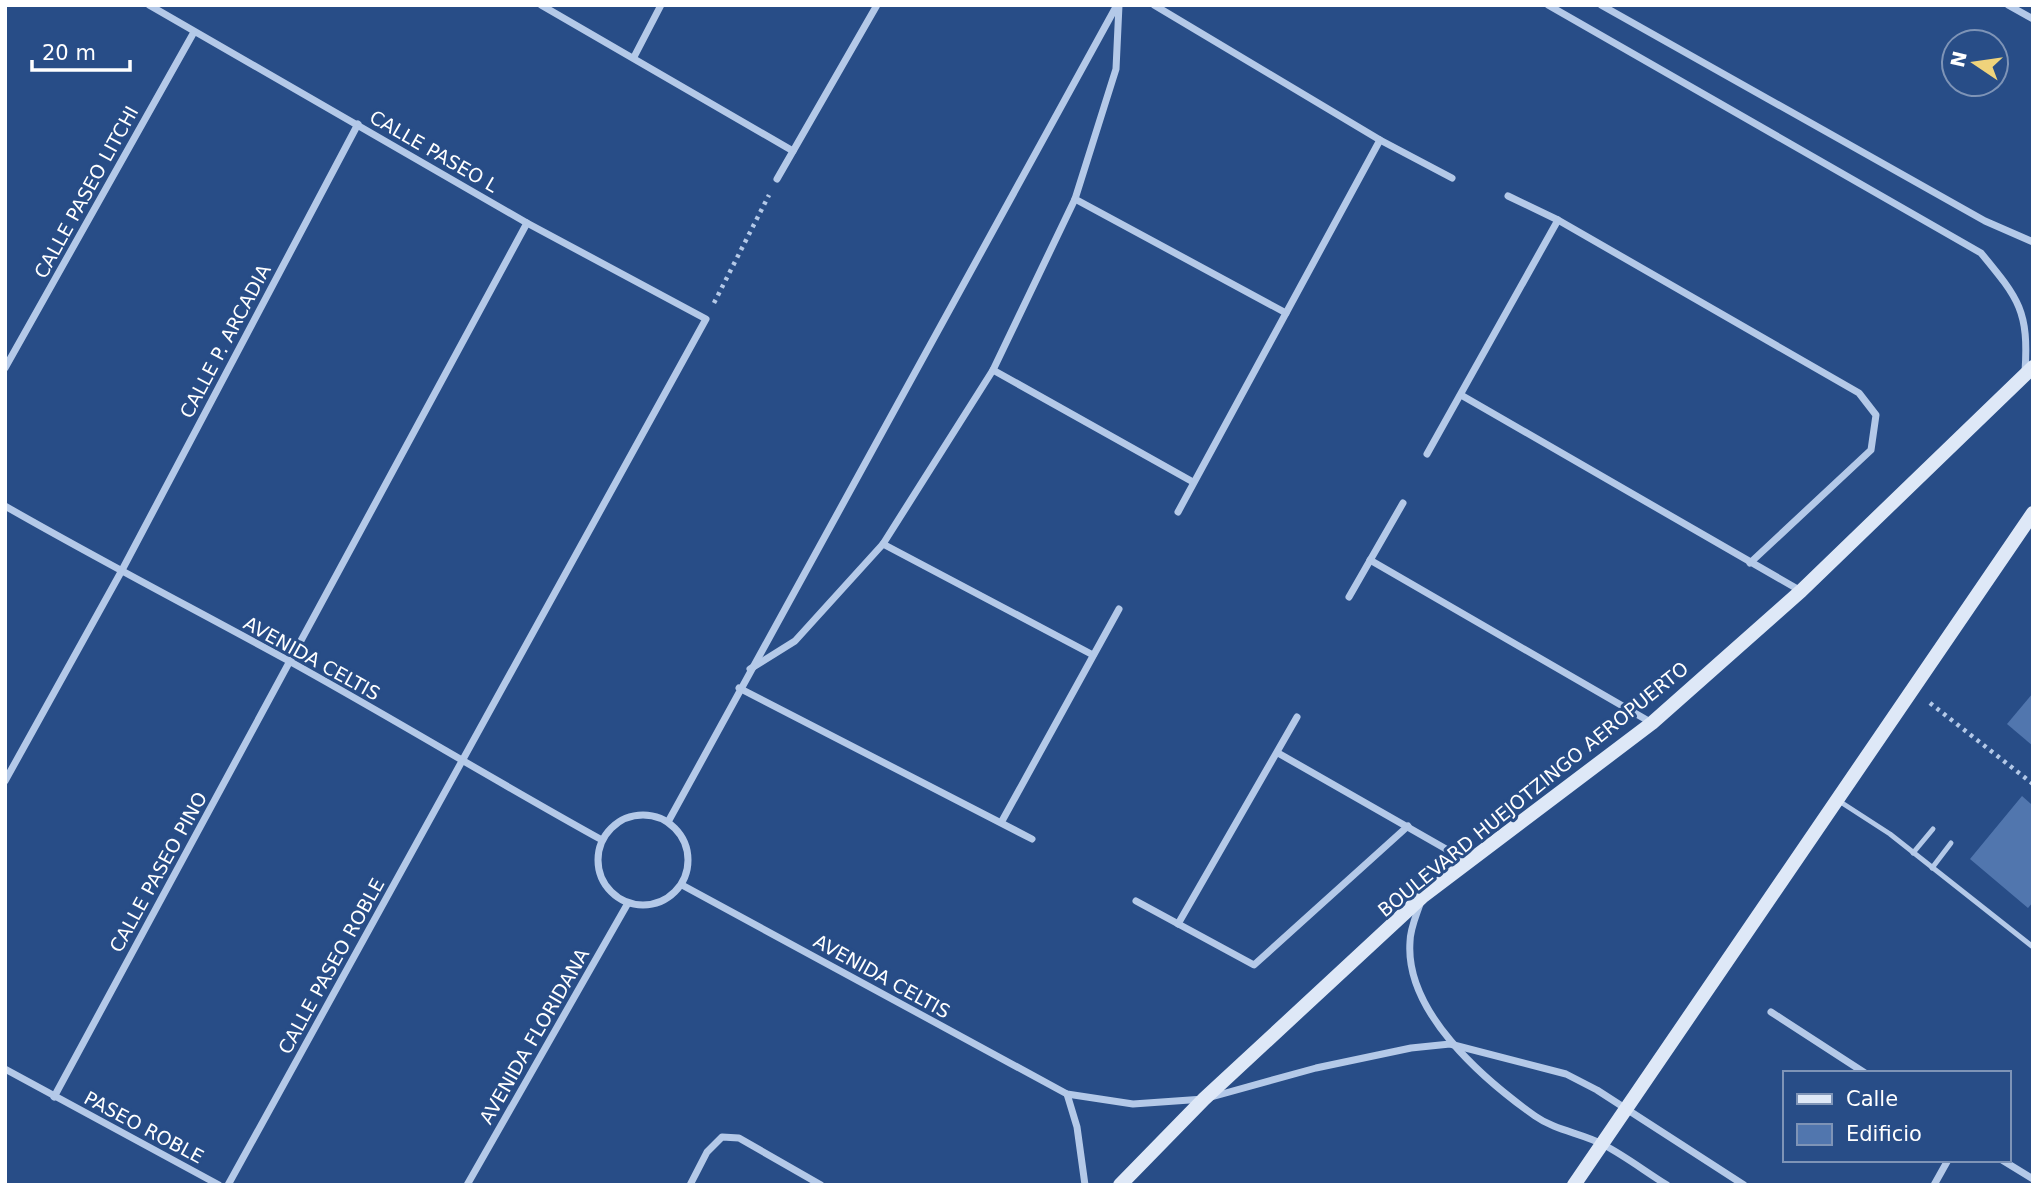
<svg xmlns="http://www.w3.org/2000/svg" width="2038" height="1190" font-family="'DejaVu Sans',sans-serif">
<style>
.building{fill:#5176ae}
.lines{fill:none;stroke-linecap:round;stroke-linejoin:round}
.path{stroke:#b4c9e8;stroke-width:4.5;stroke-dasharray:3.5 5;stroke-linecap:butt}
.lane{stroke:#b4c9e8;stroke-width:5}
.street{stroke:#b4c9e8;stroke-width:7}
.secondary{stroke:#dee8f7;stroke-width:14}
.labels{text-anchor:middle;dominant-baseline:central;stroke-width:6;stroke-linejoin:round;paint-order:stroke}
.street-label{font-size:19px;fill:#fff;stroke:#284d87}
</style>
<rect width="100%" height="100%" fill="#284d87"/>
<g class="building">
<polygon points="2033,693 2033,746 2007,724"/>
<polygon points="2022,796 2031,804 2033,802 2033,902 2028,908 1970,859"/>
</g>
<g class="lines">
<g class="path">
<polyline points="714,303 769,195"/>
<polyline points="1930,703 2033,784"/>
</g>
<g class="lane">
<polyline points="1839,801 1890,834 2033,947"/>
<polyline points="1913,853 1933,829"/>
<polyline points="1932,868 1951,843"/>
</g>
<g class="street">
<polyline points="149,5 527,223 706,319 228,1185"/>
<polyline points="541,5 793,151"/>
<polyline points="1154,5 1380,140 1452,178"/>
<path d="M1548,5L1981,253C2019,299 2029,311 2025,372"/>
<polyline points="1601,5 1985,221 2033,242"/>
<polyline points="2008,5 2033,19"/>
<polyline points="634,57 661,5"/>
<polyline points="777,179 877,5"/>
<polyline points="1508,196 1558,220 1859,393 1876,415 1871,450 1750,563"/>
<polyline points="1075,199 1286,313"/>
<polyline points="5,368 194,32"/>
<polyline points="993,370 1193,482"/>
<polyline points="1461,395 1801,591"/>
<polyline points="1427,454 1558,220"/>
<path d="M5,506C99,560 194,609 289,661C394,719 497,782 602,840"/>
<polyline points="1178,512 1380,140"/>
<polyline points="883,544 1093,655"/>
<polyline points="1370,560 1652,723"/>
<polyline points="1349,597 1403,503"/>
<polyline points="750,669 795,641 883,544 993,370 1075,199 1116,69 1119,5"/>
<polyline points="739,688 1032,839"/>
<polyline points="1278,753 1467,861"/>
<polyline points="5,781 121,572 358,124"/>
<circle cx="643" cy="860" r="45"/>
<polyline points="1002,821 1119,609"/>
<polyline points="668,822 1117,5"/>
<polyline points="682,885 1067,1094 1133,1104 1204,1099 1316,1068 1411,1048 1450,1044 1566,1074 1597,1090 1744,1185"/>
<polyline points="1136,901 1254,965 1408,826"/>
<path d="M1421,901C1417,914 1410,928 1410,942C1405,1012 1483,1079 1535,1116C1556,1131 1582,1133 1604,1145C1625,1156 1646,1172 1667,1185"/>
<polyline points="1178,924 1297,717"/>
<polyline points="1771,1012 1865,1073"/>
<polyline points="5,1069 219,1185"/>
<polyline points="1067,1094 1077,1127 1085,1185"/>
<polyline points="54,1097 527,223"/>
<polyline points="2002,1160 2033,1179"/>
<polyline points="467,1185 628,903"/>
<polyline points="690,1185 707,1152 722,1137 739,1138 821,1185"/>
<polyline points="1934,1185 1948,1160"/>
</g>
<g class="secondary">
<polyline points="1120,1185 1204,1099 1422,897 1652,723 1801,591 2033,367"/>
<polyline points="1574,1185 2033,513"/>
</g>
</g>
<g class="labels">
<g class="street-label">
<text transform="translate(434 151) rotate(30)">CALLE PASEO L</text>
<text transform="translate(86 192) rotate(-61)">CALLE PASEO LITCHI</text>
<text transform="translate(225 341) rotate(-62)">CALLE P. ARCADIA</text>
<text transform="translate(312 658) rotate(29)">AVENIDA CELTIS</text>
<text transform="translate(1533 789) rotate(-39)">BOULEVARD HUEJOTZINGO AEROPUERTO</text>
<text transform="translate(158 872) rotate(-61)">CALLE PASEO PINO</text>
<text transform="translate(331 966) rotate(-61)">CALLE PASEO ROBLE</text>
<text transform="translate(882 976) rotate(29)">AVENIDA CELTIS</text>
<text transform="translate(534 1036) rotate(-60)">AVENIDA FLORIDANA</text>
<text transform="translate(144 1127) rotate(28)">PASEO ROBLE</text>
</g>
</g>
<rect width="2038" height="1190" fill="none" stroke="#ffffff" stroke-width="14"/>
<rect x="1783" y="1071" width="228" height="91" fill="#284d87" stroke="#7e94b7" stroke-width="2"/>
<rect x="1797" y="1094" width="35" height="10" fill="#dee8f7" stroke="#7e94b7" stroke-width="2"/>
<text x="1846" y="1106" font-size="21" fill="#ffffff">Calle</text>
<rect x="1797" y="1124" width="35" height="21" fill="#5176ae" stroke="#7e94b7" stroke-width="2"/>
<text x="1846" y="1141" font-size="21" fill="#ffffff">Edificio</text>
<g transform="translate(1975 63) rotate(283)"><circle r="33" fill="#284d87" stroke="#7e94b7" stroke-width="2"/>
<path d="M0-5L12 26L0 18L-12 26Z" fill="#efd37b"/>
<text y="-10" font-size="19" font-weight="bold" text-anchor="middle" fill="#ffffff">N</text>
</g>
<path d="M32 60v10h98v-10" fill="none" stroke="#ffffff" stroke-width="3.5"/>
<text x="42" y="60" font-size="21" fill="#ffffff" stroke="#284d87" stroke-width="5" paint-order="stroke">20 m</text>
</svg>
